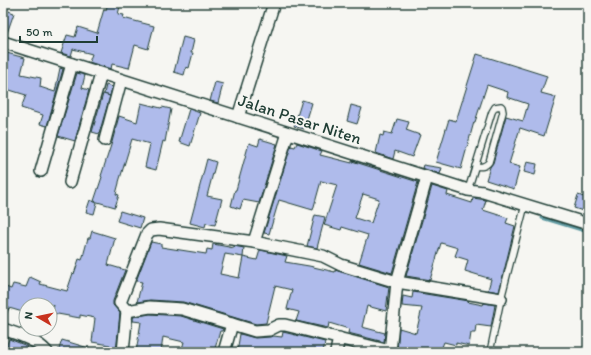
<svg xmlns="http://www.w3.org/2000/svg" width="591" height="355" font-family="Itim,sans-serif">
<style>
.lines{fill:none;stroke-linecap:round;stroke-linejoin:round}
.stream{stroke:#619ba3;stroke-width:3}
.building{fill:#afbbeb;stroke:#1f3d34;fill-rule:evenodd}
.service-casing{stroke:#1f3d34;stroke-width:8}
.minor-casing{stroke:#1f3d34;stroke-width:14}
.service{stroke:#f6f6f2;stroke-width:5.5}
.minor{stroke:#f6f6f2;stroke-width:11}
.labels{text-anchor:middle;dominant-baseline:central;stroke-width:4;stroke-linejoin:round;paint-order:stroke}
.street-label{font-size:17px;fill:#1f3d34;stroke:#f6f6f2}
</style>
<rect width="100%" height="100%" fill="#f6f6f2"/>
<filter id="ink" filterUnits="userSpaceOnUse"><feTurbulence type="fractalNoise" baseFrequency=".025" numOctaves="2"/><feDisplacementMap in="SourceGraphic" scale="8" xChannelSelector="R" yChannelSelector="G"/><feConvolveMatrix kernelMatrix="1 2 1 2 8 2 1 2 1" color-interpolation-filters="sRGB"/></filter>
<g filter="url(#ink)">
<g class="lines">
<polyline class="stream" points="542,218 588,232"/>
</g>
<g class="building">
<polygon points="108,3 121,3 118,14 124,15 123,18 154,26 148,49 135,45 129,68 112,64 111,69 89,62 92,54 73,49 71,56 61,53 67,35 75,37 78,27 97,33 104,9 106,10"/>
<polygon points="3,9 14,13 6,36 3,35"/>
<polygon points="183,37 194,40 191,53 193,53 189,68 186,67 184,75 174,72"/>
<polygon points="3,52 25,58 21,74 41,78 40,87 55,92 60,68 63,69 47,126 40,124 43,115 21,108 26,95 3,88"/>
<polygon points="477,54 547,76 541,93 556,97 544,136 520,128 509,164 520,167 514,189 486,180 490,167 493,163 506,116 523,121 528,104 507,97 508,92 487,85 475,122 474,122 461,169 436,162 449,119 456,121"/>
<polygon points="77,73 85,75 82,88 89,90 75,141 58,136"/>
<polygon points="215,82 223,84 218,103 210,101"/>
<polygon points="106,85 112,87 110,96 104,94"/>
<polygon points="103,94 110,96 99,134 92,132"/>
<polygon points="302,100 312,103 304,129 294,126"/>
<polygon points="141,103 161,108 162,107 171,109 165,142 163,141 156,170 145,167 150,144 132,139 119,182 119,183 116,194 119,195 115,207 94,201 102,177 101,176 112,142 119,116 137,122"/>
<polygon points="351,105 362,108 357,124 347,121"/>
<polygon points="189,109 200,113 190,146 179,142"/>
<polygon points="397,119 409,122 406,130 420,135 412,157 395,151 393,159 376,153 380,135 383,136 384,132 392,134"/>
<polygon points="260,139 277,144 259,203 243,200 240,209 231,206 235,190 236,190 249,143 258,146"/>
<path d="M297,143L322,151L320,155L352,163V161L418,182L392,273L359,263L368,235L342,227L341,230L324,225L337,185L321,181L313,210L279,200L269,234L264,233L291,146L295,147ZM363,194L379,199L371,223L355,218Z"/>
<polygon points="207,159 216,162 207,196 222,199 215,225 206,223 205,227 190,223"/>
<polygon points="527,162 537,164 535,175 524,172"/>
<polygon points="423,165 442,168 440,174 422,168"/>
<polygon points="432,186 448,191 447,195 472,203 473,198 486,200 483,210 508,218 506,223 515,226 499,292 488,290 491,279 465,271 468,260 455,256 458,248 441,243 430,280 406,276"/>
<polygon points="578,195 587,198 583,211 574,208"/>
<polygon points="90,200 97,203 94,214 86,212"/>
<polygon points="120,211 143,218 140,228 117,221"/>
<polygon points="315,215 325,217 317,248 307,246"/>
<polygon points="92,231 115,238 108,265 125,270 113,301 113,305 115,307 120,313 116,352 109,352 110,345 92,342 95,318 80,315 80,318 52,313 54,305 39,305 32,303 31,305 26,305 26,313 9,308 3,322 3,286 11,289 13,284 26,287 30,277 41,282 40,284 67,291 73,273 74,274 79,259 82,260 88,238 90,238"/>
<polygon points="151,242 161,244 161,247 206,254 207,249 212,250 213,244 234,248 234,246 244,248 243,257 225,254 220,274 239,278 243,257 257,260 260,250 287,256 285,262 309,266 335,272 335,270 389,287 386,311 367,306 362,327 385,333 384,342 348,333 349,329 329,323 328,328 296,321 299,312 287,309 292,290 275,286 266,323 256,324 183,302 150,300 137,302 142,282 136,281"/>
<polygon points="413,292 469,301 468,302 483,305 484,303 495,305 491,327 476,325 475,333 471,333 469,346 456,343 456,345 444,342 440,352 397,352 399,328 416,333 422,308 402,306 403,296 412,298"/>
<polygon points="150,314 181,316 223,329 222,331 220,331 214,352 181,352 184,342 163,337 161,352 136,352 141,322 133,321 133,317"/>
<polygon points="283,332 325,342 323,352 237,352 240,334 255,338 270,337 273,336 282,337"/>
<polygon points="9,339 27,346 24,352 4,352"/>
<polygon points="62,340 95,350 94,352 58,352"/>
</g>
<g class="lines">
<defs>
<g id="service">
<path d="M468,190L492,112L495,107L501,106L502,107L503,112L489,162C485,167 481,167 475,166"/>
<polyline points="490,352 501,299 525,205"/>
</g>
<g id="minor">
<polyline points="3,42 468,190 483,192 588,224"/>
<polyline points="238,117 274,3"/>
<polyline points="105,140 121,80"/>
<polyline points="41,171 72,64"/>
<polyline points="70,182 101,74"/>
<polyline points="254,242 288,133"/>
<polyline points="127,311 150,307 182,309 255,331 269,330 279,325 285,325 390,351"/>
<path d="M3,329C20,335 35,339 47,352"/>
<polyline points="123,352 127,311 120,303 134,267 147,234 151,230 159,229 254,242 323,256 341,265 397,282 501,299"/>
<polyline points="224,352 232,324"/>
<polyline points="336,352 339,338"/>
<polyline points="390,352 397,282 427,177"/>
</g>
</defs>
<use href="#service" class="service-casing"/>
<use href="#minor" class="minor-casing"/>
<use href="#service" class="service"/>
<use href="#minor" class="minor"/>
</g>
</g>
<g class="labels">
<g class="street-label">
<text transform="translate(300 119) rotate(18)">Jalan Pasar Niten</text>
</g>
</g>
<rect width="591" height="355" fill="none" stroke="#f6f6f2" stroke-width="16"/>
<rect x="8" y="8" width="575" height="339" fill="none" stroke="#1f3d34" stroke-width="1.5" filter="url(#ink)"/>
<g transform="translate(38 317) rotate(279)"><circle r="19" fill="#f6f6f2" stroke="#a0aca6"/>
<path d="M0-3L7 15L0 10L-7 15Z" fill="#c8321e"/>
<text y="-6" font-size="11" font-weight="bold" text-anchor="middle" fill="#1f3d34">N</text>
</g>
<path d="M20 36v6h77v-6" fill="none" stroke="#1f3d34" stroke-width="2"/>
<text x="26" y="36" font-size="12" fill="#1f3d34" stroke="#f6f6f2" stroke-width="3" paint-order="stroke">50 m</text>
</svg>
